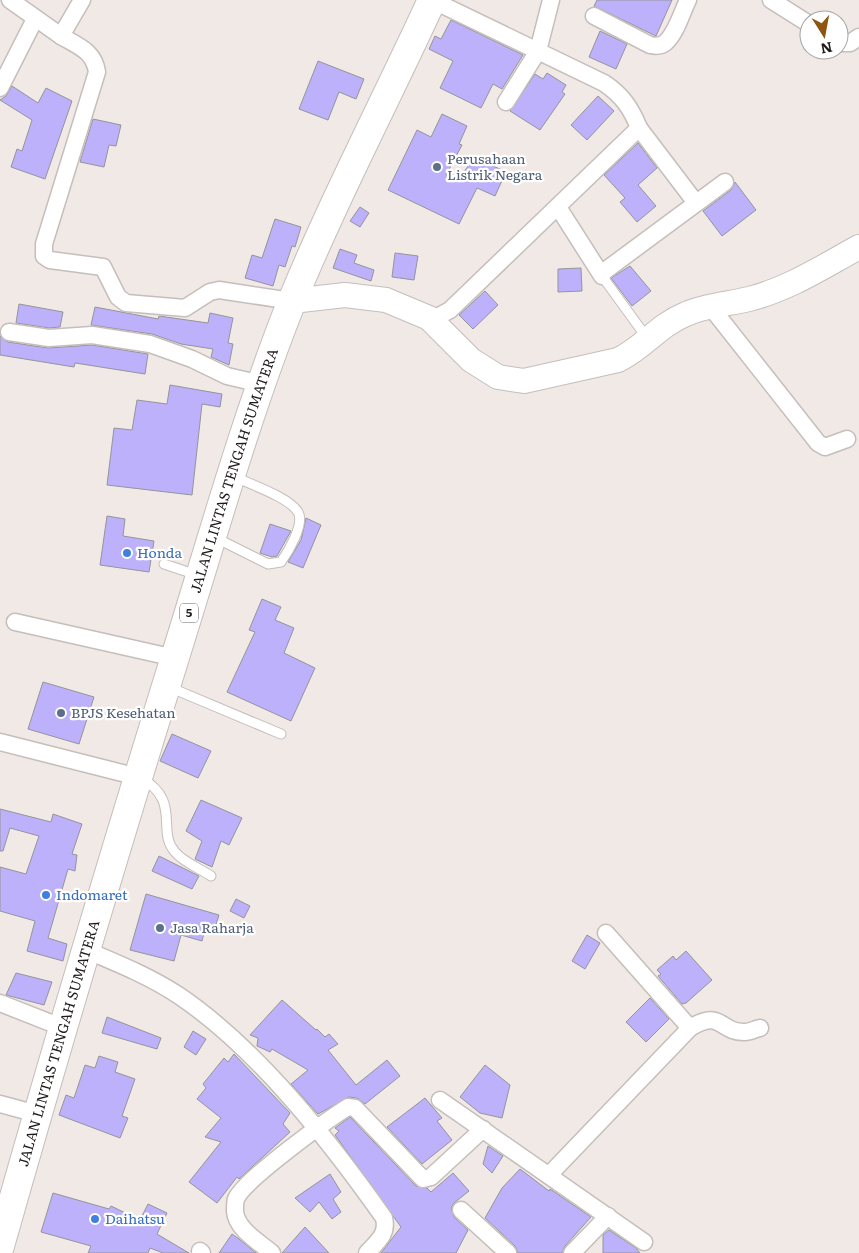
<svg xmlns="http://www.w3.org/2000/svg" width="859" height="1253" font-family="Literata,serif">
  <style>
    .building { fill: #bcb1fa; stroke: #95949a }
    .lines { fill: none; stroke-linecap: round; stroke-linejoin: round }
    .lane-casing { stroke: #c5bebb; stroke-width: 11 }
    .street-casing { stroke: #c5bebb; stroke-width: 19 }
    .secondary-casing { stroke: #c5bebb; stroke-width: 26 }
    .highway-casing { stroke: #c5bebb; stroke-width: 30 }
    .lane { stroke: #fff; stroke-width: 9 }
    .street { stroke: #fff; stroke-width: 16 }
    .secondary { stroke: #fff; stroke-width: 24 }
    .highway { stroke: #fff; stroke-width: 28 }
    .service-dot { fill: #5c6f8a; stroke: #fff; stroke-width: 2 }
    .shop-dot { fill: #3f7fe0; stroke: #fff; stroke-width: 2 }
    .labels { text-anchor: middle; stroke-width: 4.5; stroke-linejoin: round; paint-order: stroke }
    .shield { fill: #fff; stroke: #625f5f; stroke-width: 1 }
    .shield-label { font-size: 12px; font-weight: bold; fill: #1e1b1a }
    .service-label { font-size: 14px; fill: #4e5e75; stroke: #fff; text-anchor: start }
    .street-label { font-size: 14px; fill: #1e1b1a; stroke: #fff }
    .shop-label { font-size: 14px; fill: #366cbe; stroke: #fff; text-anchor: start }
  </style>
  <rect width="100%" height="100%" fill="#f0e9e6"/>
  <g class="building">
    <path d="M597,0H672L656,36L594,6Z"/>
    <path d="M451,20L523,55L502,89L493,84L481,108L440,88L453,61L429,49L435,36L441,39Z"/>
    <path d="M600,31L627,44L616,69L589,57Z"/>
    <path d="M318,61L364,79L356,99L339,92L328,120L299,109Z"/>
    <path d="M547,73L566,85L562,92L565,94L540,130L510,111L535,74L543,79Z"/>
    <path d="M12,86L38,103L46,88L72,101L45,179L11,167L17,149L22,151L32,120L0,100L6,96Z"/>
    <path d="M598,96L614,111L587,140L571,125Z"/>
    <path d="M442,114L467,126L459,144L462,145L446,175L458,181L474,157L506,172L495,196L477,188L459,224L388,190L417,130L431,137Z"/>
    <path d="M93,119L121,125L116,146L109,145L104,167L80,162Z"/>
    <path d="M638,143L657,168L638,185L656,206L637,222L620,202L625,198L604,175Z"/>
    <path d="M735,182L756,210L722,236L703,211L731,190Z"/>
    <path d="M360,207L369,213L360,227L350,221Z"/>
    <path d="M275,219L301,227L295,247L292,246L285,267L279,265L273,286L245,278L252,255L262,258Z"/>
    <path d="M340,249L357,255L354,263L374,270L371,281L333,268Z"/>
    <path d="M395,253L418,256L414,280L392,277Z"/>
    <path d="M630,266L651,291L632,306L611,278Z"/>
    <path d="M581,268L582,291L558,292V269Z"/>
    <path d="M485,291L498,305L473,329L459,315Z"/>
    <path d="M19,304L63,312L60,327L49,328L16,323Z"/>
    <path d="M95,307L158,319L159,316L208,323L210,313L233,318L228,343L233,344L229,365L211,357L213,349L181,344L152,334L91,325Z"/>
    <path d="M0,336L8,342L48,348L92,345L148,354L145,374L75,363L74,367L0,355Z"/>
    <path d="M170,385L222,394L220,407L202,404L192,495L107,485L114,428L132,430L137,400L167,404Z"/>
    <path d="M107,516L125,519L123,536L154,541L149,572L100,565Z"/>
    <path d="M306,518L321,525L303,568L288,562L301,540Z"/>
    <path d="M270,524L291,531L277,556L272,557L260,553Z"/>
    <path d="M262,599L281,607L275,620L294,628L284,653L315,668L291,721L227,692L255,632L249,630Z"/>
    <path d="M43,682L94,697L79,744L28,729Z"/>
    <path d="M172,734L211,751L198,778L160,761Z"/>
    <path d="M201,800L242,818L229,845L221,841L212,867L195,859L202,841L186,831Z"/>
    <path d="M0,809L51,822L53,814L82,824L72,854L77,855L75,871L68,869L48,938L67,944L63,961L27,951L35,921L0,911V867L26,874L39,836L10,828L3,851H0Z"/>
    <path d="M159,856L199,876L192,889L152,871Z"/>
    <path d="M146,894L219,915L214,931L205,929L202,941L181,935L174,961L130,950Z"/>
    <path d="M236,899L250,906L244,918L230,911Z"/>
    <path d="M587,935L600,943L585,969L572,961Z"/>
    <path d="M686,951L712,980L686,1003L682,1004L658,976L661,974L657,970L673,956L676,960Z"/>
    <path d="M16,973L52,982L44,1005L6,995Z"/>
    <path d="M650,998L669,1019L646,1042L626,1022Z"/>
    <path d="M282,1000L316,1030L317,1029L325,1037L329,1034L338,1044L328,1050L356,1085L387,1060L400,1076L365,1104L357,1098L349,1097L318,1114L291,1084L308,1070L272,1049L270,1052L257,1046L258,1038L250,1035Z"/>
    <path d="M107,1017L161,1038L157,1049L102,1033Z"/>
    <path d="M193,1031L206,1039L196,1055L184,1047Z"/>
    <path d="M234,1054L290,1113L283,1124L290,1132L239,1179L237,1177L217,1203L189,1182L221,1142L205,1137L221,1118L197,1099L206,1088L203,1084L224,1058L228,1062Z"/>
    <path d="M99,1056L118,1062L115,1072L135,1079L122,1116L128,1118L120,1138L59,1115L66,1095L74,1098L85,1065L95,1068Z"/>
    <path d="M485,1065L510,1085L502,1118L480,1113L460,1097Z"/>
    <path d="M425,1098L442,1118L437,1121L452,1140L422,1164L387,1127Z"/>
    <path d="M350,1117L416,1186L427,1188L431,1192L453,1173L469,1191L454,1203L451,1208L454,1217L468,1230L456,1253H381L401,1227L335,1135L339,1131L335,1128Z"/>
    <path d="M488,1146L503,1156L492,1173L483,1164Z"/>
    <path d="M520,1169L549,1191L550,1189L591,1217L565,1246L562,1253H518L515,1246L485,1218L502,1188Z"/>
    <path d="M330,1174L341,1192L333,1199L341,1212L332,1219L319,1202L310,1212L295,1198Z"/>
    <path d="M53,1193L109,1209L111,1206L140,1220L148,1204L167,1213L157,1234L189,1253H163L150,1248L148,1253H88L91,1246L41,1232Z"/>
    <path d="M305,1227L329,1253H282Z"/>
    <path d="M609,1230L636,1248L640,1253H603V1235Z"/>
    <path d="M232,1234L239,1239L256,1253H219Z"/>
  </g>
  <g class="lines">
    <g class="lane-casing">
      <g id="lane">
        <path d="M602,276L647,338"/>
        <path d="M214,537L268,564L281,562C288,552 305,524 298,512C289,497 249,484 233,476"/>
        <path d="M164,564L197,575"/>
        <path d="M169,687L281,734"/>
        <path d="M141,778C182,801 156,831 175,852C183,862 201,869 211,876"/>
      </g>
    </g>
    <g class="street-casing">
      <g id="street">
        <path d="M10,0L61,36"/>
        <path d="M82,0L61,36C78,46 94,51 97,72L44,244V256L50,260L103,267L118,297L126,303L185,308L210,292L219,290L292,301"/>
        <path d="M771,0L809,24"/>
        <path d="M594,16L650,45C655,46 661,46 665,43C676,34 682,12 688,0"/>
        <path d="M839,43H850L859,37"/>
        <path d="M0,88L35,19"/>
        <path d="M506,102L538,51L551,0"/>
        <path d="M639,128L696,203"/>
        <path d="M558,207L602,276"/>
        <path d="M602,273L725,182"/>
        <path d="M710,306L818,443L825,447L847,439"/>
        <path d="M429,318L437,317L450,310L639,128C631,108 622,95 604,83L432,0"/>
        <path d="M9,332L49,338L92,335L150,344L192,359L227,376L261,384"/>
        <path d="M15,622L175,658"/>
        <path d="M0,742L138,777"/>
        <path d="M606,933L690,1028"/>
        <path d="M86,950C117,963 151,977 178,995C257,1048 329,1140 384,1218C388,1234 378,1241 367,1253"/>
        <path d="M0,1003L61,1027"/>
        <path d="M440,1100L644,1242"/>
        <path d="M0,1104L37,1114"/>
        <path d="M549,1175L690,1028C722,1008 719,1033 745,1032C750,1032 755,1029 760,1028"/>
        <path d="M461,1210L508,1253"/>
        <path d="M200,1251L202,1253"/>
        <path d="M272,1253C259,1242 236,1229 235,1211C235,1208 235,1202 236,1199C244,1180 327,1120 348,1107L355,1108L423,1179L431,1177L483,1129"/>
        <path d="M572,1253L608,1216"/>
      </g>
    </g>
    <g class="secondary-casing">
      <path id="secondary" d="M292,301L345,295L386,300L429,318L471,360L498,377L524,381L618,360C645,347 657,326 686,314C706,305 729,304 749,299C789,289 824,266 859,247"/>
    </g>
    <g class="highway-casing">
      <g id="highway">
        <path id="s1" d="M0,1246C56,1048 115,851 176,654C213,536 246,416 292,301C334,199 386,100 432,0"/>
      </g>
    </g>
    <use href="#lane" class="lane"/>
    <use href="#street" class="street"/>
    <use href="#secondary" class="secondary"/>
    <use href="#highway" class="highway"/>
  </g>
  <g class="service-dot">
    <circle cx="437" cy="167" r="5"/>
    <circle cx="61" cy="713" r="5"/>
    <circle cx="160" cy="928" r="5"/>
  </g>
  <g class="shop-dot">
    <circle cx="127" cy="553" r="5"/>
    <circle cx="46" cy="895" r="5"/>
    <circle cx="95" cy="1219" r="5"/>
  </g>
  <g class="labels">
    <rect class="shield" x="180" y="603.5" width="18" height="19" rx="4"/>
    <g class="shield-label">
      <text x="189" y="617">5</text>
    </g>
    <g class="service-label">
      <text x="447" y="164">Perusahaan<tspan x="447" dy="16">Listrik Negara</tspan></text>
      <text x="71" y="718">BPJS Kesehatan</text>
      <text x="170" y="933">Jasa Raharja</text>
    </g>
    <g class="street-label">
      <text dy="5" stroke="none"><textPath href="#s1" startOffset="810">JALAN LINTAS TENGAH SUMATERA</textPath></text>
      <text dy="5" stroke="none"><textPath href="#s1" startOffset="211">JALAN LINTAS TENGAH SUMATERA</textPath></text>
    </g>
    <g class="shop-label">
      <text x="137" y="558">Honda</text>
      <text x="56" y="900">Indomaret</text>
      <text x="105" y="1224">Daihatsu</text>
    </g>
  </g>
  <g transform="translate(824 35) rotate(169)"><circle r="24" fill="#ffffff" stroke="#a5a4a3"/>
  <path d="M0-4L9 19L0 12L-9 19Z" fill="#8e5411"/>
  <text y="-8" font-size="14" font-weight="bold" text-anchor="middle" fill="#1e1b1a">N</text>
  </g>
</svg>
